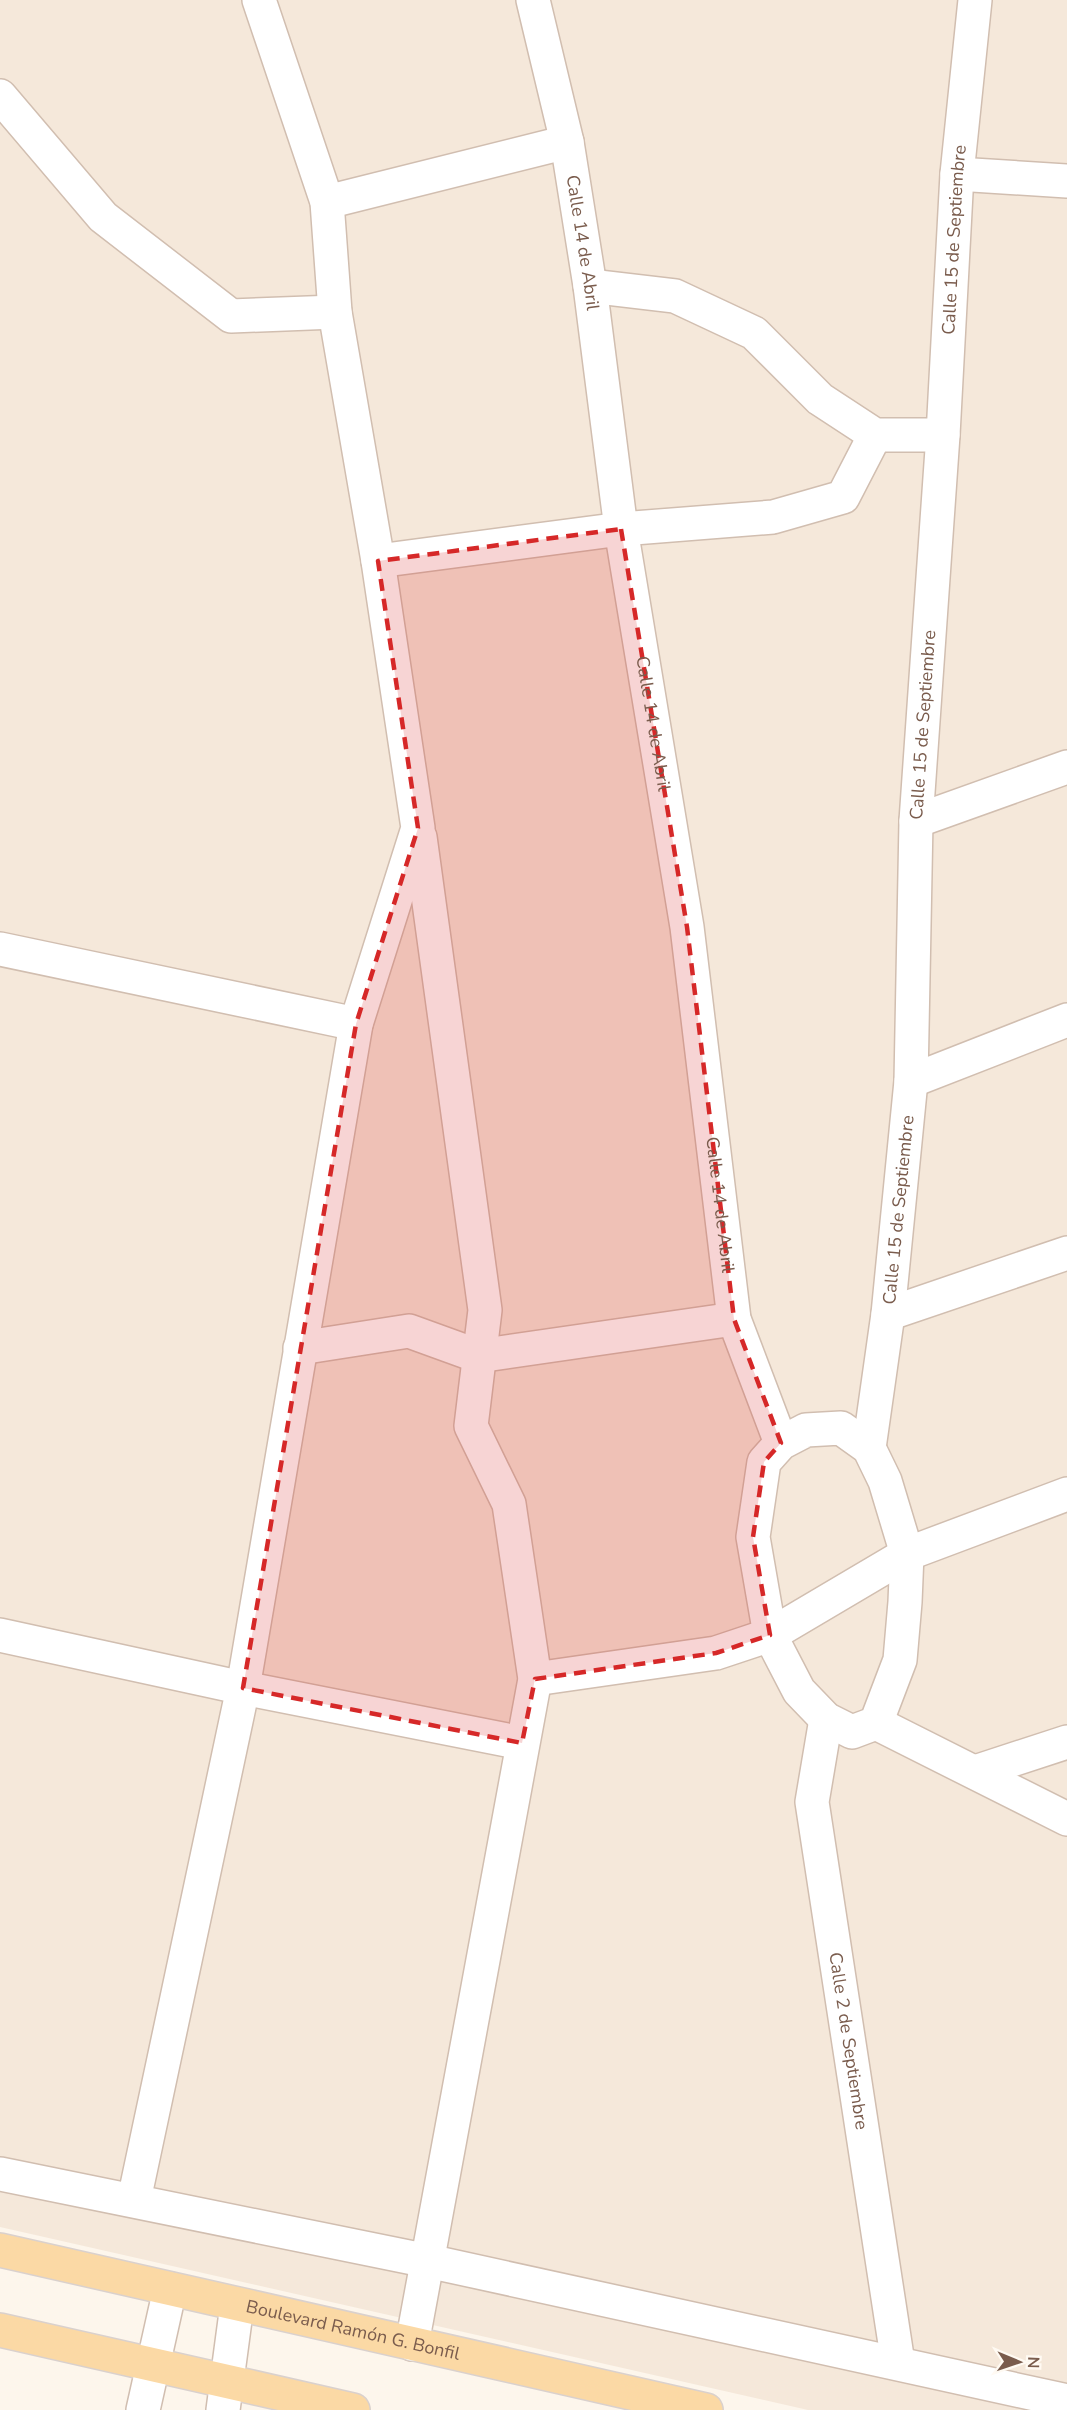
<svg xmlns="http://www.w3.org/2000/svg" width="1067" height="2410" font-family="'Nunito Sans',sans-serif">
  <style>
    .residential { fill: #f5e8da }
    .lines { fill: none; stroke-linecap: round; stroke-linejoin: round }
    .street-casing { stroke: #d1beb0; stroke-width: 36 }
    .primary-casing { stroke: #dad1cd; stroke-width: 36 }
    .street { stroke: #fff; stroke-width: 33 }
    .primary { stroke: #fbd9a5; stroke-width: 33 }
    .marked { fill: #d62828; fill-opacity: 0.2; stroke: #d62828; stroke-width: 4.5; stroke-dasharray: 12 8; stroke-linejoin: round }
    .labels { text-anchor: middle; stroke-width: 4.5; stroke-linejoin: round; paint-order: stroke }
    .street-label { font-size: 18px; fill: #7a5c4d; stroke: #fffaf3 }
  </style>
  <rect width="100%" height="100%" fill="#fdf6ec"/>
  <path class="residential" d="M0,0H1067V2410H808L0,2227Z"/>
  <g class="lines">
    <g class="street-casing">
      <g id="street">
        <path id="s1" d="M533,0L567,142L590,286L621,529L687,927L734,1319L781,1443"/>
        <path d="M0,96L103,217L231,316L335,312"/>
        <path d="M957,174L1067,181"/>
        <path d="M327,202L567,142"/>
        <path d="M590,286L675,296L754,333L820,399L875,435H943"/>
        <path d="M378,561L621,529L773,517L843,497L875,435"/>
        <path d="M916,821L1067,767"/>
        <path d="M0,949L356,1024"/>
        <path d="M911,1081L1067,1020"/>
        <path d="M888,1314L1067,1253"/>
        <path d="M300,1348L409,1331L478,1356L734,1319"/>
        <path d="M841,1428L869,1448L885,1481L907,1554L905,1602L900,1660L876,1723L852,1732L826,1719L799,1691L770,1635L753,1537L764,1462L781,1443L806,1430Z"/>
        <path id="s2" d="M869,1448L888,1314L911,1081L916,821L943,435L957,174L975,0"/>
        <path d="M0,1635L243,1688L522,1743"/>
        <path d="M535,1679L716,1653L770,1635L907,1554L1067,1494"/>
        <path id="s3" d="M826,1719L812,1802L898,2363"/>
        <path d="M876,1723L1067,1819"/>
        <path d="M975,1772L1067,1742"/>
        <path d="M0,2174L428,2261L1067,2401"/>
        <path d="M134,2200L243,1688L356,1024L418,828L378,561L335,312L327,202L259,0"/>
        <path d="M412,2344L535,1679L509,1504L471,1426L485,1310L420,837"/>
        <path d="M143,2410L170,2289"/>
        <path d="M223,2410L237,2305"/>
      </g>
    </g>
    <g class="primary-casing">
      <g id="primary">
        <path id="s4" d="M0,2250L706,2410"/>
        <path d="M0,2330L353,2410"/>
      </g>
    </g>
    <use href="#street" class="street"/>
    <use href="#primary" class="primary"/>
  </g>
  <path class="marked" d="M621,529L687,927L734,1319L781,1443L764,1462L753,1537L770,1635L716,1653L535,1679L522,1743L243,1688L356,1024L418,828L378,561Z"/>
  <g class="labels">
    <g class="street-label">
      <text dy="6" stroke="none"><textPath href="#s2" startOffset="1212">Calle 15 de Septiembre</textPath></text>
      <text dy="6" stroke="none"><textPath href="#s1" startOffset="248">Calle 14 de Abril</textPath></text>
      <text dy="6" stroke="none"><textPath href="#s1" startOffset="734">Calle 14 de Abril</textPath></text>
      <text dy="6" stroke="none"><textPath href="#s2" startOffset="726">Calle 15 de Septiembre</textPath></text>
      <text dy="6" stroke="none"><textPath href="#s1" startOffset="1220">Calle 14 de Abril</textPath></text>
      <text dy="6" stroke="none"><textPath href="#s2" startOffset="240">Calle 15 de Septiembre</textPath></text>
      <text dy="6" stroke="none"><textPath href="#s3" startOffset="326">Calle 2 de Septiembre</textPath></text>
      <text dy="6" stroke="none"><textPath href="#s4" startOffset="362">Boulevard Ramón G. Bonfil</textPath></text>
    </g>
  </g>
  <g transform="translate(1019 2362) rotate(92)" stroke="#fffaf3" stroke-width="4.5" paint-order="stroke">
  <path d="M0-4.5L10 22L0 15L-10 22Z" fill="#7a5c4d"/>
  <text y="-9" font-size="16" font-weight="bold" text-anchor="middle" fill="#7a5c4d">N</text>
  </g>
</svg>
